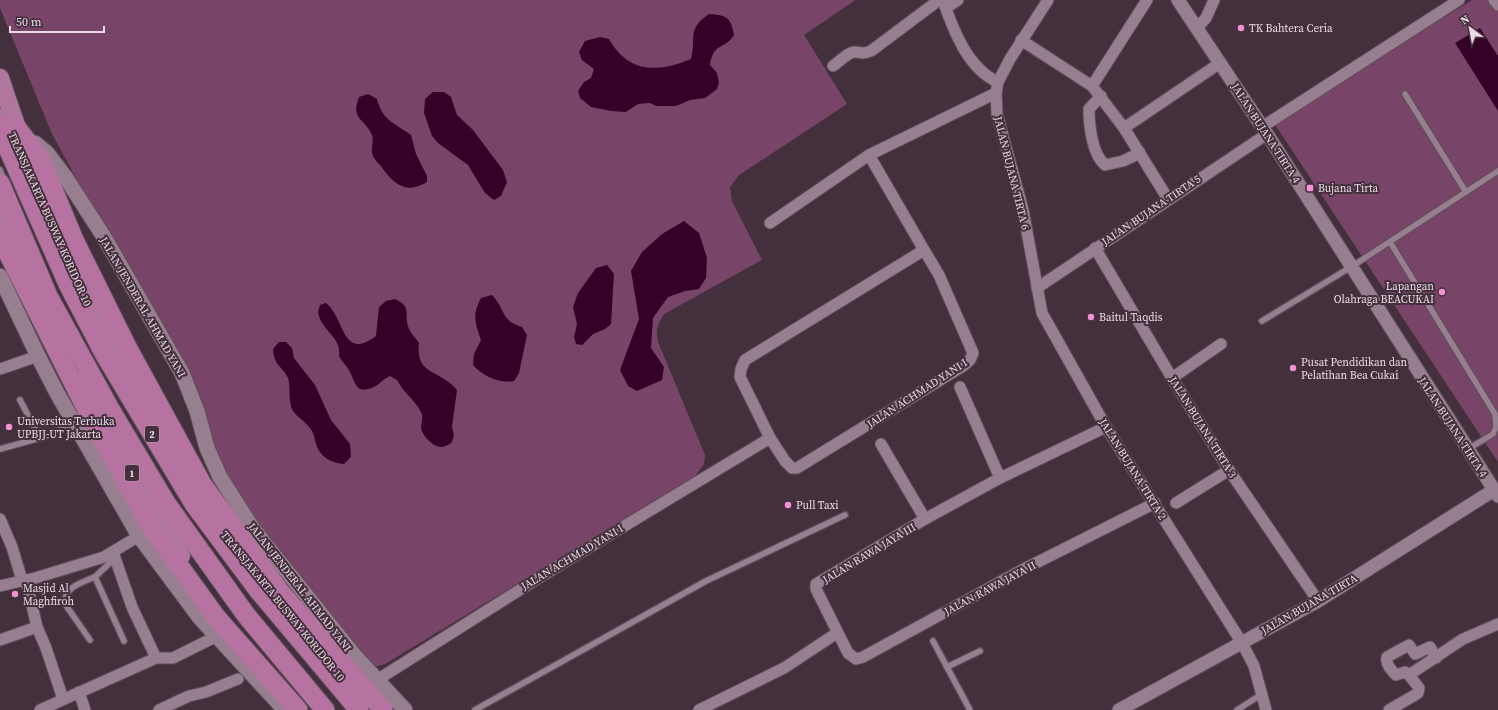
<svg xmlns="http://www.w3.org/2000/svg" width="1498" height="710" font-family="'Source Serif 4',serif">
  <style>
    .green { fill: #784568 }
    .water { fill: #340229 }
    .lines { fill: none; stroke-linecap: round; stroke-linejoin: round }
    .service-casing { stroke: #5f4e5a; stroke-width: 8 }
    .minor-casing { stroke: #5f4e5a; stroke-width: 13 }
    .tertiary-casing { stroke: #5f4e5a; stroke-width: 15 }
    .secondary-casing { stroke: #5f4e5a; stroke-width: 17 }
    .trunk-casing { stroke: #5f4e5a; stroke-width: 20 }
    .motorway-casing { stroke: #5f4e5a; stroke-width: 21 }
    .service { stroke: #987f8f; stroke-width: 5.5 }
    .minor { stroke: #987f8f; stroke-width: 11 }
    .tertiary { stroke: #987f8f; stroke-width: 13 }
    .secondary { stroke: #987f8f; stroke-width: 15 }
    .trunk { stroke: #b0769e; stroke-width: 18 }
    .motorway { stroke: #b673a1; stroke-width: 19 }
    .poi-dot { fill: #f391d5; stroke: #442f3d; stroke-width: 1.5 }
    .labels { text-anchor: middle; stroke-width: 4; stroke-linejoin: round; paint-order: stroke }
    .shield { fill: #442f3d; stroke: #b8a7b2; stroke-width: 1 }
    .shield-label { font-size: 10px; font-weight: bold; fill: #e9dbe4 }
    .poi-label { font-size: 11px; fill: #e9dbe4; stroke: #442f3d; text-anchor: start }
    .street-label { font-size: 11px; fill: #e9dbe4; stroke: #442f3d }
  </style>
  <rect width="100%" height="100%" fill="#442f3d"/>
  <g class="green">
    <path d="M0,0H854V1L804,35L847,104L739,175L730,187L732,201L762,260L664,314C658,324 655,330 658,342L705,455L704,464L695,476L385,664L375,667L367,665L257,524L226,477L108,236L52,134L0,8Z"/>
    <path d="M1472,0H1498V462L1274,123Z"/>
  </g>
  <g class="water">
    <path d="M709,14C726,15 731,17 734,35C725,50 713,42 710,65L717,73L719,82L717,89L705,98L690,100L676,106H656L650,103L638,104L626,112L611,111L591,107L580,98L578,91L584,82L591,78L594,69L582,60L579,52L585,41L600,37L609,39C628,73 657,73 691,59C697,36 686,30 709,14Z"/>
    <path d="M1480,28L1498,56V111L1455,43Z"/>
    <path d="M433,92H444L451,97L457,115L473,130L503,170L507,182L501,196L494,200L485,193L468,165L438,143L432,136L424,113L425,99Z"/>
    <path d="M368,94L377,99C382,120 394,123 411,135L416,154L427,176V182C406,195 393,184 381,166C378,163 373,158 372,153C371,148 374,141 372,135C365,118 350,120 359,97Z"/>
    <path d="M684,221L699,233L707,258L706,278L699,289L685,291L668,297L653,318L651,348L664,367L662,380L637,391L628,386L620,370L639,319L631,271L642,252L662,234Z"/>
    <path d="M607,265L614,274L611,324L605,329L593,334L582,345L576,344L574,337L577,324L573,307L578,293L596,268Z"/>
    <path d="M492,295C506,309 500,321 522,327L527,335L519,373L514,381C499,384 483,376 473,365L474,354L481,340C475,323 472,315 481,298Z"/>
    <path d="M395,299C412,307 404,312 408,326C409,332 416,338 419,343C415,376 440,369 457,390L452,427L454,435L452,442C450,444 446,446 443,447C434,448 423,437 421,428C421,423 424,417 421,412C415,400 403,392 397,380L390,376C383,379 380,384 374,387C356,395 356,384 350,372C347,366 342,362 339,356C341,341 330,335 323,324C320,321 319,316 318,312L320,305L326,303C345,318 342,362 376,336L379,307L386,301Z"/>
    <path d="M279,342H286L292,348L294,358L315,385L331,420L350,444L351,457L344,464C331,463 320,457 316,444C314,437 314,432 309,427C304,420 295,416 292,409C288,399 291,388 288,378C282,365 274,367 273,349Z"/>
  </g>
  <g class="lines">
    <g class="service-casing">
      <g id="service">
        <path d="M1405,94L1466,192"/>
        <path d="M0,112L8,121"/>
        <path d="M0,170L4,180"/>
        <path d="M1390,242L1495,414L1496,427L1493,434L1468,449"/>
        <path d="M1262,321L1351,267L1498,171"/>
        <path d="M20,400L40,438L74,424"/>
        <path d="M0,449L40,438"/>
        <path d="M115,558L95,577L124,641"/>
        <path d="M90,640L65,604C63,587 83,582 95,577"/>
        <path d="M933,641L970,710"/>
        <path d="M947,667L980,651"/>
        <path d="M475,710L706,581L845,515"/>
        <path d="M1237,710L1262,694"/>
      </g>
    </g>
    <g class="minor-casing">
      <g id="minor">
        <path d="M943,0C953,30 968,69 998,82"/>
        <path d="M1048,0L1010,59L998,82L996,93L997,114L1023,210L1042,313L1106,427L1242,643L1254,666L1266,710"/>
        <path d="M1494,0L1498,5"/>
        <path d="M946,8L958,0"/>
        <path d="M1197,28L1206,18L1214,0"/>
        <path d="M1021,40L1092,86L1124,128L1168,199"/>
        <path d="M833,66C839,62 848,52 855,52C863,52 861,55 871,51L939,0"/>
        <path d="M1092,86L1147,0"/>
        <path d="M1101,96L1089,109C1089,125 1092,154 1105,165L1123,161L1140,153"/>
        <path d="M1262,127L1459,0"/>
        <path d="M1124,128L1220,63"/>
        <path d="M770,223L869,155L996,93"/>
        <path d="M1095,248L1172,378L1229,470L1318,601"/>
        <path d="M1037,288L1267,134"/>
        <path d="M0,369L38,356"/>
        <path d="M1172,378L1221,344"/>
        <path d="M960,387L1000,478"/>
        <path d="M1106,427L1000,478L925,519L816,584V589L848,653L856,659L863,657L1024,569L1155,503"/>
        <path d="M770,438L785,461L792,468H797L963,366L970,360L973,353L939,275L924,250"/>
        <path d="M881,444L925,519"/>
        <path d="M1176,503L1229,470"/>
        <path d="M0,519L12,547L22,580"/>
        <path d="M113,552L132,607L156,658"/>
        <path d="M26,580L37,627L46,648L63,699"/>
        <path d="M0,586L35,578L104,557L139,536"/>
        <path d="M0,640L37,627"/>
        <path d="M1409,675L1463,639L1498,624"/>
        <path d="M377,680L540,577L770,438L740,377L741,369L745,360L924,250L869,155"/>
        <path d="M79,692L85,710"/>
        <path d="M40,710L156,658H173L217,636"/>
        <path d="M159,710L189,696L206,692L238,679"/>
        <path d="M699,710L784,668L837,633"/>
        <path d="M1389,710L1415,695L1418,693L1419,688L1409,675L1405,672L1396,675C1392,671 1385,664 1387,657L1409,645L1415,654L1430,647L1436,658"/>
      </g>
    </g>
    <g class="tertiary-casing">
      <g id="tertiary">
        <path d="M1178,0L1267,134L1498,496"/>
        <path d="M1119,710L1318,601L1494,490"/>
      </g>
    </g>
    <g class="secondary-casing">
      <g id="secondary">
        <path d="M35,143L47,153L66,178L104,237L182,373L197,411L207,448L220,477L253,529L354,655L405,710"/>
        <path d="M0,276L38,356L57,393L139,536L200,618L285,710"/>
      </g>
    </g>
    <g class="trunk-casing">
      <g id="trunk">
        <path d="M0,78C22,145 47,212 77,276C106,339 143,397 177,457"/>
        <path d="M0,210L29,275"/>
        <path d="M82,380L143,495L181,556"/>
      </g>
    </g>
    <g class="motorway-casing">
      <g id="motorway">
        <path d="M0,125L7,146L68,284L105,355L194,504L259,591L359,710"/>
        <path d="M16,127L40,158L74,240L127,347L202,484L281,593L383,710"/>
        <path d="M0,183L48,296L110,409L166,503L246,615L325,710"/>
        <path d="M0,237L93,422L151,527L216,617L298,710"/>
      </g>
    </g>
    <use href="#service" class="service"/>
    <use href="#minor" class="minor"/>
    <use href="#tertiary" class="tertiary"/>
    <use href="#secondary" class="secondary"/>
    <use href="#trunk" class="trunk"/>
    <use href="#motorway" class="motorway"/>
  </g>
  <g class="poi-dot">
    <circle cx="1241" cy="28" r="4"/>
    <rect x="1306" y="184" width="8" height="8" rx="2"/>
    <circle cx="1442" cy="292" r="4"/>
    <circle cx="1091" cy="317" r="4"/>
    <circle cx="1293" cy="368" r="4"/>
    <circle cx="9" cy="427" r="4"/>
    <circle cx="788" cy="505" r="4"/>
    <circle cx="15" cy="594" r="4"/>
  </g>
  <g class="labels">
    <g class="shield">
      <rect x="145" y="426" width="14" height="16" rx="3"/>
      <rect x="125" y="465" width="14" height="16" rx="3"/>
    </g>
    <g class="shield-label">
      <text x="152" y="438">2</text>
      <text x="132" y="477">1</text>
    </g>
    <g class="poi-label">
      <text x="1249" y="32">TK Bahtera Ceria</text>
      <text x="1318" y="192">Bujana Tirta</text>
      <text x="1434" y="290" text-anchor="end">Lapangan<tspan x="1434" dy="13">Olahraga BEACUKAI</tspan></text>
      <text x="1099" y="321">Baitul Taqdis</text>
      <text x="1301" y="366">Pusat Pendidikan dan<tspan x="1301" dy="13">Pelatihan Bea Cukai</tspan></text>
      <text x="17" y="425">Universitas Terbuka<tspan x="17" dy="13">UPBJJ-UT Jakarta</tspan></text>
      <text x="796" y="509">Pull Taxi</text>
      <text x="23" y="592">Masjid Al<tspan x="23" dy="13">Maghfiroh</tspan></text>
    </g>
    <g class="street-label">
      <text transform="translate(1266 133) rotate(57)" y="4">JALAN BUJANA TIRTA 4</text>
      <text transform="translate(1012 173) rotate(76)" y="4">JALAN BUJANA TIRTA 6</text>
      <text transform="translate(1151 210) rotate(-34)" y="4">JALAN BUJANA TIRTA 5</text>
      <text transform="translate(50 219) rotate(66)" y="4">TRANSJAKARTA BUSWAY KORIDOR 10</text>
      <text transform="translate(143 307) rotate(60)" y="4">JALAN JENDERAL AHMAD YANI</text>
      <text transform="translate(917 393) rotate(-33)" y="4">JALAN ACHMAD YANI I</text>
      <text transform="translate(1203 427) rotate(58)" y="4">JALAN BUJANA TIRTA 3</text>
      <text transform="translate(1453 427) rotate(57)" y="4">JALAN BUJANA TIRTA 4</text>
      <text transform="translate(1133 469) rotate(58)" y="4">JALAN BUJANA TIRTA 2</text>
      <text transform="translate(869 553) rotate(-31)" y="4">JALAN RAWA JAYA III</text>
      <text transform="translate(572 557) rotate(-31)" y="4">JALAN ACHMAD YANI I</text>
      <text transform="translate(300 587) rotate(52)" y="4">JALAN JENDERAL AHMAD YANI</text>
      <text transform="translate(990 588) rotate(-28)" y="4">JALAN RAWA JAYA II</text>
      <text transform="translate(1309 604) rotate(-30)" y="4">JALAN BUJANA TIRTA</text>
      <text transform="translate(283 606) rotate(51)" y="4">TRANSJAKARTA BUSWAY KORIDOR 10</text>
    </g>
  </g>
  <g transform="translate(1470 28) rotate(328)" stroke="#442f3d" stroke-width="3" paint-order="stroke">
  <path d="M0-3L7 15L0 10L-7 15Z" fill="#e9dbe4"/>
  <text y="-6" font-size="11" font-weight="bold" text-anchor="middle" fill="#e9dbe4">N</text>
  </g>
  <path d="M10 26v6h94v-6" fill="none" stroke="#e9dbe4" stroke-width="2"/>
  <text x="16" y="26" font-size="12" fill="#e9dbe4" stroke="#442f3d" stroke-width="3" paint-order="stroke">50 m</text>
</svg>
